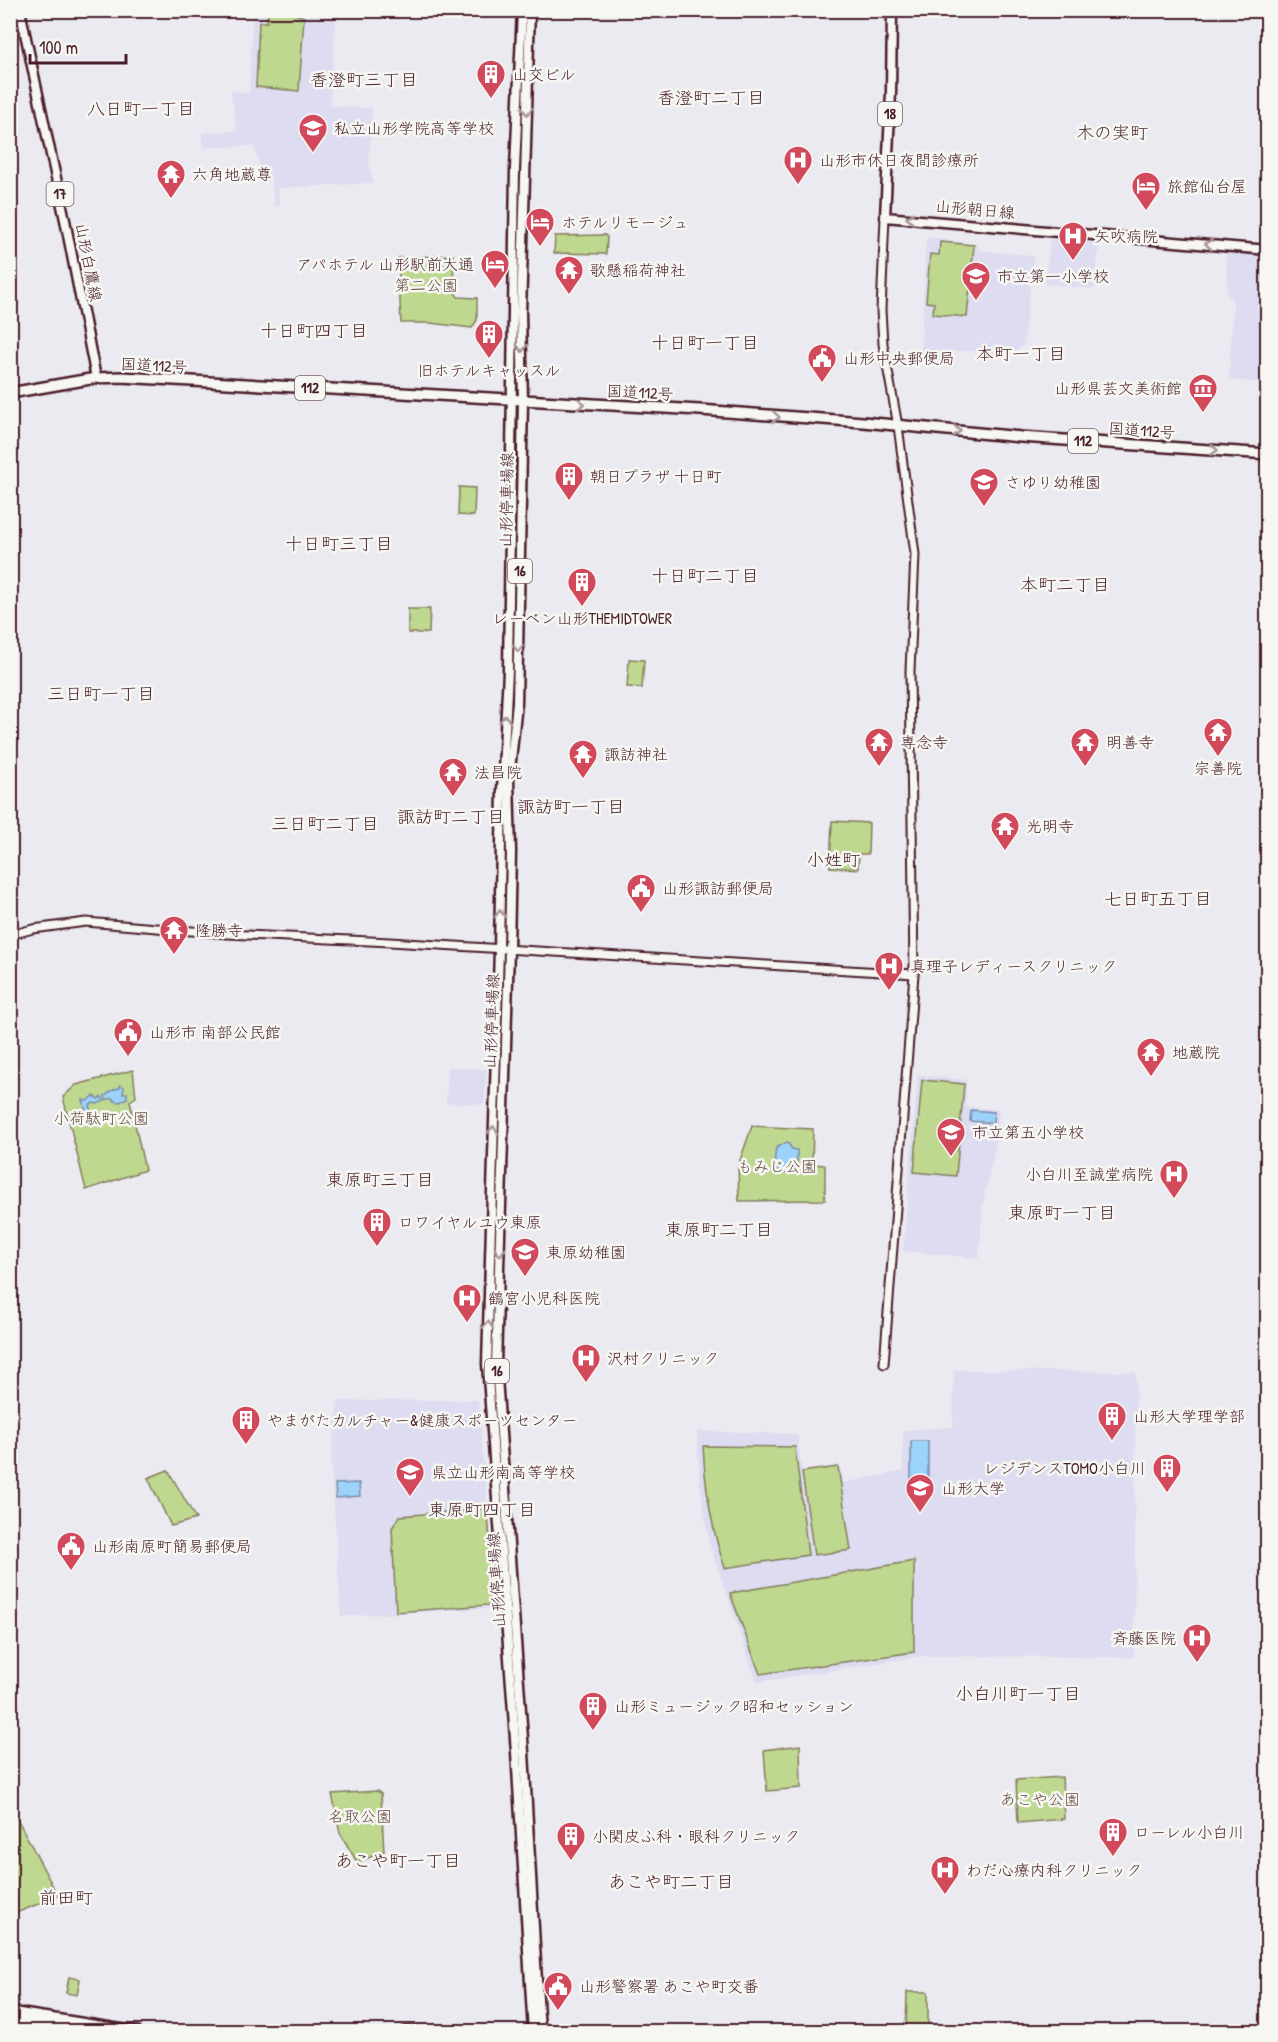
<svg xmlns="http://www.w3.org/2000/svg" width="1278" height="2042" font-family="'Patrick Hand','Klee One',sans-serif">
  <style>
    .built { fill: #dddcf0 }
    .green { fill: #bed88f; stroke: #847c5d; stroke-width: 1.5 }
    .water { fill: #9cd3fb; stroke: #7b8ba8; stroke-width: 1.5 }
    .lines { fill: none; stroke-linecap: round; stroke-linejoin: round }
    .minor-tunnel { stroke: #cbc1c9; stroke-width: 7; stroke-dasharray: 7 3.5; stroke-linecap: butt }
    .minor-casing { stroke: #4a1f2b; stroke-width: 11 }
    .major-casing { stroke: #4a1f2b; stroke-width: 13 }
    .highway-casing { stroke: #4a1f2b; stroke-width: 14 }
    .minor { stroke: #f6f6f2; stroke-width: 7 }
    .major { stroke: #f6f6f2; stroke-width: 8 }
    .highway { stroke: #f6f6f2; stroke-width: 9 }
    .oneway { stroke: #a99598 }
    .labels { text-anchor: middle; stroke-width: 5; stroke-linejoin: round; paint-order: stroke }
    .shield { fill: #f6f6f2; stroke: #7e6067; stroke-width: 1.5 }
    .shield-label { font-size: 15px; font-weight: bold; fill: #4a1f2b }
    .poi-label { font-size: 16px; fill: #4a1f2b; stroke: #f6f6f2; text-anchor: start }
    .street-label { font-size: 16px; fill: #4a1f2b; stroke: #f6f6f2 }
    .park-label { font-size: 16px; fill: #674d44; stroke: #f6f6f2 }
    .neighbourhood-label { font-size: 18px; fill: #4a1f2b; stroke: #f6f6f2 }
  </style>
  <rect width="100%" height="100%" fill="#ebeaf1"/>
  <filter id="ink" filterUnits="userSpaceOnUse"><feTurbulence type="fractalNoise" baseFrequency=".0167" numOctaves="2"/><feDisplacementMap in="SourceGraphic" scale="12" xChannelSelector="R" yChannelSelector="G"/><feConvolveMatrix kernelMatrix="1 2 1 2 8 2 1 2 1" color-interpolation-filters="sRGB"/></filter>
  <g filter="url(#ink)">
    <g class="built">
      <path d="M253,11H336L330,106L372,108L369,160L373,183L278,188L280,206H275L270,175H262L254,146L204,147L202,133L237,131L231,91L249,93Z"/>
      <path d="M1051,233L1100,238L1095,289L1045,284Z"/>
      <path d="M930,237L977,245V250L1034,256L1023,346L1011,355L973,351L926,352L921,349L926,240Z"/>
      <path d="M1226,251L1267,256V383L1229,380L1233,301L1227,294Z"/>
      <path d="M448,1067L486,1069L484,1104L446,1103Z"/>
      <path d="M918,1075L967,1080L965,1107L999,1109L995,1148L983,1202L979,1258L903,1251Z"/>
      <path d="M954,1370L1136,1372L1134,1657L924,1656L757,1682L709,1542L700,1485L697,1431L797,1434L802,1471L840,1465L843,1483L903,1471V1430L953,1427Z"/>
      <path d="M478,1400L497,1604L495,1608L341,1616L331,1460L338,1401Z"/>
    </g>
    <g class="green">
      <path d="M268,11H287L304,17L299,91L256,87L259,22H267Z"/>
      <path d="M605,235L607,237L606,254L554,253L555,236Z"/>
      <path d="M940,242L974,245L967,317L933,314L934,303L926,302L930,254L939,255Z"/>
      <path d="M453,255L454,291L458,297L477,298V320L472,328L430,323H401L398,258Z"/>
      <path d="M459,487L475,488L474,516L458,515Z"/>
      <path d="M408,609H430L429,633H408Z"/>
      <path d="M629,659L644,660L642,688L627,687Z"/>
      <path d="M832,821L869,823L868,854H859L858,869L830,867Z"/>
      <path d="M133,1070L136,1097L130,1101L145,1170L86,1190L63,1097L76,1085Z"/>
      <path d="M922,1080L964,1084L956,1176L914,1172Z"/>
      <path d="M752,1126L813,1129L812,1164L825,1165V1200L739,1201L738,1166Z"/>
      <path d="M703,1446L795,1447L808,1555L725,1568C711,1528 705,1488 703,1446Z"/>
      <path d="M838,1467L851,1550L814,1555L802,1472Z"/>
      <path d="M168,1470L196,1519L171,1526L148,1478Z"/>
      <path d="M484,1509L488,1514L494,1598L488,1605L396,1612L392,1528L400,1516Z"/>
      <path d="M914,1561V1652L760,1674L730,1593Z"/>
      <path d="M800,1745L801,1788L767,1791L764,1750Z"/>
      <path d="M1062,1777L1064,1819L1018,1823L1016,1780Z"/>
      <path d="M377,1791L381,1794L384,1852L357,1862L340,1833L332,1794Z"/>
      <path d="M10,1805L58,1896L11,1915H10Z"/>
      <path d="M69,1977L80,1979L77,1995L66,1993Z"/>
      <path d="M907,1992H928V2031H906Z"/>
    </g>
    <g class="water">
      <path d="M121,1085L124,1087L123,1093H127V1098L120,1102L115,1101L112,1098L106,1100L105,1096L113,1090L119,1088Z"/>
      <path d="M94,1096L98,1099L102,1097L104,1101L97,1104L93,1103L90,1105L91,1113L87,1115L83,1100L87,1101Z"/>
      <path d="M971,1110L994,1112L993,1123L970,1121Z"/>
      <path d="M787,1142L792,1149L797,1150V1162L791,1167V1171L789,1174L778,1172L774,1164L776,1148Z"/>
      <rect x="911" y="1441" width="17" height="48"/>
      <path d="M359,1483L360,1496L336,1498L335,1484Z"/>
    </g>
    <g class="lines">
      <path class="minor-tunnel" d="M1224,2032V2031"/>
      <g class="minor-casing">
        <g id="minor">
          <path d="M10,935L33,929L86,922L227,934L390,942L914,974"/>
          <path d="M884,1364L914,974L910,671L915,554L898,426L883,344L881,310L885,217"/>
        </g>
      </g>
      <g class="major-casing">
        <g id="major">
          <path d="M20,10L65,220L96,378"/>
          <path d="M522,10L515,168L508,671L502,790L499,949L487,1364L516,1752L533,2032"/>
          <path d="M530,10L521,313L523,401L517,703L509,780L511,852L509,949L496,1364L524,1752L539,2016L541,2032"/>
          <path d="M892,10L891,92L885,217L1268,250"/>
        </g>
      </g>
      <g class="highway-casing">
        <g id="highway">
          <path d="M10,393L96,378L121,377L700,410L863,422L1021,437L1268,454"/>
          <path d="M10,2012L137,2032"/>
          <path d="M10,2020L94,2030"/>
          <path d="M10,2028L30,2032"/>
          <path d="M405,2032H461"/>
          <path d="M1262,2032L1268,2029"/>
        </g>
      </g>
      <use href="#minor" class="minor"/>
      <use href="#major" class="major"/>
      <use href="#highway" class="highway"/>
    </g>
    <defs><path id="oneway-chevron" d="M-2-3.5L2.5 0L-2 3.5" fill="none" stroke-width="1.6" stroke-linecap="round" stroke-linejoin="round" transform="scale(1.5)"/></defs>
    <g class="oneway">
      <use href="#oneway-chevron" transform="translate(527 111) rotate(91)"/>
      <use href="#oneway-chevron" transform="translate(910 218) rotate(-177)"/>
      <use href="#oneway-chevron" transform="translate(1209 244) rotate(-174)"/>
      <use href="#oneway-chevron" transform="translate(522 348) rotate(89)"/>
      <use href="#oneway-chevron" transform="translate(581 404) rotate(3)"/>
      <use href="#oneway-chevron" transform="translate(776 417) rotate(5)"/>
      <use href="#oneway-chevron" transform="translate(957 431) rotate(5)"/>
      <use href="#oneway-chevron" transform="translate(1214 450) rotate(4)"/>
      <use href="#oneway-chevron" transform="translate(518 648) rotate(91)"/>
      <use href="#oneway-chevron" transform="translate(505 719) rotate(-87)"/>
      <use href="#oneway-chevron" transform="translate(500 914) rotate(-90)"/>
      <use href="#oneway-chevron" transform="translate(493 1130) rotate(-88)"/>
      <use href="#oneway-chevron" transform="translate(500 1252) rotate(91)"/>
      <use href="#oneway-chevron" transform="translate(488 1325) rotate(-88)"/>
    </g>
  </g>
  <defs>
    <g id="building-pin" transform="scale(1.5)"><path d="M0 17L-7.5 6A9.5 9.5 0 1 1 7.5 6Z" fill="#d1495b" stroke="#f6f6f2"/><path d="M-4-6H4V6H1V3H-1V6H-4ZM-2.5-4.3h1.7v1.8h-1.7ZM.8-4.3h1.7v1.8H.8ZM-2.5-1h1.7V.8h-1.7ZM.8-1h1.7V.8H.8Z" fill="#fff"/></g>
    <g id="school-pin" transform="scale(1.5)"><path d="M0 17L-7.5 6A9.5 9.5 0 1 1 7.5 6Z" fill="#d1495b" stroke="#f6f6f2"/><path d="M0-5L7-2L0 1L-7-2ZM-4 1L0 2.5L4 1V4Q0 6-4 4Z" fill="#fff"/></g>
    <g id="hospital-pin" transform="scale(1.5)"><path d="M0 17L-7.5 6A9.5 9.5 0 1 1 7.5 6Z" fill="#d1495b" stroke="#f6f6f2"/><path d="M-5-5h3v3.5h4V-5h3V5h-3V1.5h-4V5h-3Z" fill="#fff"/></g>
    <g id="temple-pin" transform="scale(1.5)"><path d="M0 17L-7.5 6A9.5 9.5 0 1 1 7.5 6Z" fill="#d1495b" stroke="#f6f6f2"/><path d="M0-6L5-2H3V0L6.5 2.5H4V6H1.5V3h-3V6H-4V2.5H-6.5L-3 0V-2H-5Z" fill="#fff"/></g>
    <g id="hotel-pin" transform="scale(1.5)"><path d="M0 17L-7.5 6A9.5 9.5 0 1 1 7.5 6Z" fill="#d1495b" stroke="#f6f6f2"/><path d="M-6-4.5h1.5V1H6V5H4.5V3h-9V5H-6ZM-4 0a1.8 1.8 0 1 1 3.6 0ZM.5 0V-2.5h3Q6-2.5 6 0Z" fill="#fff"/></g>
    <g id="civic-pin" transform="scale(1.5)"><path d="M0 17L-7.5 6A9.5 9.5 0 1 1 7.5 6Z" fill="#d1495b" stroke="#f6f6f2"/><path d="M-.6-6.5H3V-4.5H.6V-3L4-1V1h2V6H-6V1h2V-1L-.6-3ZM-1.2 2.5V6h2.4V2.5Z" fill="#fff"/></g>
    <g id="museum-pin" transform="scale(1.5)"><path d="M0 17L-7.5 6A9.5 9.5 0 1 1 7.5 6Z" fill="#d1495b" stroke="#f6f6f2"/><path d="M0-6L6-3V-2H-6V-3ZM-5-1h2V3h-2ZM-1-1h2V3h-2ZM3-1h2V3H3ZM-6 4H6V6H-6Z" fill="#fff"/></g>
    <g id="university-pin" transform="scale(1.5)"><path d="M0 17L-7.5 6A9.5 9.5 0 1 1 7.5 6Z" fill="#d1495b" stroke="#f6f6f2"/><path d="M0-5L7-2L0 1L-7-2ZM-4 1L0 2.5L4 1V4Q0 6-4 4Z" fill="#fff"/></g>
  </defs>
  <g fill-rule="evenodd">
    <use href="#building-pin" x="491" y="74"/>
    <use href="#school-pin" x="313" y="128"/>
    <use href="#hospital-pin" x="798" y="160"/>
    <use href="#temple-pin" x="171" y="174"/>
    <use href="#hotel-pin" x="1146" y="186"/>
    <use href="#hotel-pin" x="540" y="222"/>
    <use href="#hospital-pin" x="1073" y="236"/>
    <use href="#hotel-pin" x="495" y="264"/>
    <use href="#temple-pin" x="569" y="270"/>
    <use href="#school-pin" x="976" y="276"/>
    <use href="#building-pin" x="489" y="334"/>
    <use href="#civic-pin" x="822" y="358"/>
    <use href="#museum-pin" x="1203" y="388"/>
    <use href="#building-pin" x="569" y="476"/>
    <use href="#school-pin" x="984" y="482"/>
    <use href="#building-pin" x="582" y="582"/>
    <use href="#temple-pin" x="1218" y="732"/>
    <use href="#temple-pin" x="879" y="742"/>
    <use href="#temple-pin" x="1085" y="742"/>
    <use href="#temple-pin" x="583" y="754"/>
    <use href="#temple-pin" x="453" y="772"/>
    <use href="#temple-pin" x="1005" y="826"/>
    <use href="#civic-pin" x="641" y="888"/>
    <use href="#temple-pin" x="174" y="930"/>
    <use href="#hospital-pin" x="889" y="966"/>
    <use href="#civic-pin" x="128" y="1032"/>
    <use href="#temple-pin" x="1151" y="1052"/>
    <use href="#school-pin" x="951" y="1132"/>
    <use href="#hospital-pin" x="1174" y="1174"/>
    <use href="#building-pin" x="377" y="1222"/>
    <use href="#school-pin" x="525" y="1252"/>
    <use href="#hospital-pin" x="467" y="1298"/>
    <use href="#hospital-pin" x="586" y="1358"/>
    <use href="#building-pin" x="1112" y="1416"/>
    <use href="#building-pin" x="246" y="1420"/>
    <use href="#building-pin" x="1167" y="1468"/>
    <use href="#school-pin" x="410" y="1472"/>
    <use href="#university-pin" x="920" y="1488"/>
    <use href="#civic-pin" x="71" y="1546"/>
    <use href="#hospital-pin" x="1197" y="1638"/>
    <use href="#building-pin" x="593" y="1706"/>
    <use href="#building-pin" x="1113" y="1832"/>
    <use href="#building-pin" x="571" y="1836"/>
    <use href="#hospital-pin" x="945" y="1870"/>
    <use href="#civic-pin" x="558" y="1986"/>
  </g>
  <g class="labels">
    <g class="shield">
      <rect x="878" y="102" width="24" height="24" rx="4.5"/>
      <rect x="46.5" y="182" width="27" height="24" rx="4.5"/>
      <rect x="295" y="376" width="30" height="24" rx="4.5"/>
      <rect x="1068" y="429" width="30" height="24" rx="4.5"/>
      <rect x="508" y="559" width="24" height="24" rx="4.5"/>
      <rect x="485" y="1359" width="24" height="24" rx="4.5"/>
    </g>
    <g class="shield-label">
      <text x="890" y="119">18</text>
      <text x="60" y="199">17</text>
      <text x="310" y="393">112</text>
      <text x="1083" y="446">112</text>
      <text x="520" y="576">16</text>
      <text x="497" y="1376">16</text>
    </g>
    <g class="poi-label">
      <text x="512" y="80">山交ビル</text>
      <text x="334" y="134">私立山形学院高等学校</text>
      <text x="819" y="166">山形市休日夜間診療所</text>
      <text x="192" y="180">六角地蔵尊</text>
      <text x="1167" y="192">旅館仙台屋</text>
      <text x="561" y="228">ホテルリモージュ</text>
      <text x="1094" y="242">矢吹病院</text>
      <text x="474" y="270" text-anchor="end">アパホテル 山形駅前大通</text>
      <text x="590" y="276">歌懸稲荷神社</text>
      <text x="997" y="282">市立第一小学校</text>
      <text x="843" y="364">山形中央郵便局</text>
      <text x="489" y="376" text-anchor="middle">旧ホテルキャッスル</text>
      <text x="1182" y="394" text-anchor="end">山形県芸文美術館</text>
      <text x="590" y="482">朝日プラザ 十日町</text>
      <text x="1005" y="488">さゆり幼稚園</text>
      <text x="582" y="624" text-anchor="middle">レーベン山形THEMIDTOWER</text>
      <text x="900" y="748">専念寺</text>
      <text x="1106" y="748">明善寺</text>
      <text x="604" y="760">諏訪神社</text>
      <text x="1218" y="774" text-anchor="middle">宗善院</text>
      <text x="474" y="778">法昌院</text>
      <text x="1026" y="832">光明寺</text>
      <text x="662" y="894">山形諏訪郵便局</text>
      <text x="195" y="936">隆勝寺</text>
      <text x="910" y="972">真理子レディースクリニック</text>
      <text x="149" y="1038">山形市 南部公民館</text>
      <text x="1172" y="1058">地蔵院</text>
      <text x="972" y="1138">市立第五小学校</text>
      <text x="1153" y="1180" text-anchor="end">小白川至誠堂病院</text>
      <text x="398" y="1228">ロワイヤルユウ東原</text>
      <text x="546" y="1258">東原幼稚園</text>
      <text x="488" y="1304">鶴宮小児科医院</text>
      <text x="607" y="1364">沢村クリニック</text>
      <text x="1133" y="1422">山形大学理学部</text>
      <text x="267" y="1426">やまがたカルチャー&amp;健康スポーツセンター</text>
      <text x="1146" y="1474" text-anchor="end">レジデンスTOMO小白川</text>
      <text x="431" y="1478">県立山形南高等学校</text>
      <text x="941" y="1494">山形大学</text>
      <text x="92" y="1552">山形南原町簡易郵便局</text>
      <text x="1176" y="1644" text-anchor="end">斉藤医院</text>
      <text x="614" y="1712">山形ミュージック昭和セッション</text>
      <text x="1134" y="1838">ローレル小白川</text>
      <text x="592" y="1842">小関皮ふ科・眼科クリニック</text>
      <text x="966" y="1876">わだ心療内科クリニック</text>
      <text x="579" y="1992">山形警察署 あこや町交番</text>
    </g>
    <g class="street-label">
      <text transform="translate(975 209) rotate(5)" y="6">山形朝日線</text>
      <text transform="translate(89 262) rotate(79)" y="6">山形白鷹線</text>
      <text transform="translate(154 365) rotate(3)" y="6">国道112号</text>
      <text transform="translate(640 392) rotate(3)" y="6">国道112号</text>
      <text transform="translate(1142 430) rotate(4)" y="6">国道112号</text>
      <text transform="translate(506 500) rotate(-89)" y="6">山形停車場線</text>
      <text transform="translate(491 1021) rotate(-88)" y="6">山形停車場線</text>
      <text transform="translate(496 1580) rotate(-94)" y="6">山形停車場線</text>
    </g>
    <g class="park-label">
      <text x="426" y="291">第二公園</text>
      <text x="101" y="1124">小荷駄町公園</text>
      <text x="777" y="1172">もみじ公園</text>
      <text x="1040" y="1805">あこや公園</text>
      <text x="360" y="1822">名取公園</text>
    </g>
    <g class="neighbourhood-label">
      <text x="364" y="86">香澄町三丁目</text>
      <text x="711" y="104">香澄町二丁目</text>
      <text x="141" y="115">八日町一丁目</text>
      <text x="1112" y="139">木の実町</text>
      <text x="314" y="337">十日町四丁目</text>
      <text x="705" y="349">十日町一丁目</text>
      <text x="1021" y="360">本町一丁目</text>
      <text x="339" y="550">十日町三丁目</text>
      <text x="705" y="582">十日町二丁目</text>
      <text x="1065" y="591">本町二丁目</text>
      <text x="101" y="700">三日町一丁目</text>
      <text x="571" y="813">諏訪町一丁目</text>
      <text x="451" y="823">諏訪町二丁目</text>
      <text x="325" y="830">三日町二丁目</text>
      <text x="833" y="866">小姓町</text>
      <text x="1158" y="905">七日町五丁目</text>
      <text x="380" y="1186">東原町三丁目</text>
      <text x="1062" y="1219">東原町一丁目</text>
      <text x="719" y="1236">東原町二丁目</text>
      <text x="482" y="1516">東原町四丁目</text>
      <text x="1018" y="1700">小白川町一丁目</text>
      <text x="398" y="1867">あこや町一丁目</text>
      <text x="671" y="1888">あこや町二丁目</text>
      <text x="66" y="1904">前田町</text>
    </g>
  </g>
  <rect width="1278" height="2042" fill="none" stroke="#f6f6f2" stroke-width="36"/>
  <rect x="18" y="18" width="1242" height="2006" fill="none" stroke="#4a1f2b" stroke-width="2" filter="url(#ink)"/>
  <path d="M30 54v9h96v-9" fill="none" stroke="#4a1f2b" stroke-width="3"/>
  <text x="39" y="54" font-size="18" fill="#4a1f2b" stroke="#f6f6f2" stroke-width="4.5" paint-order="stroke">100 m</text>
</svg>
